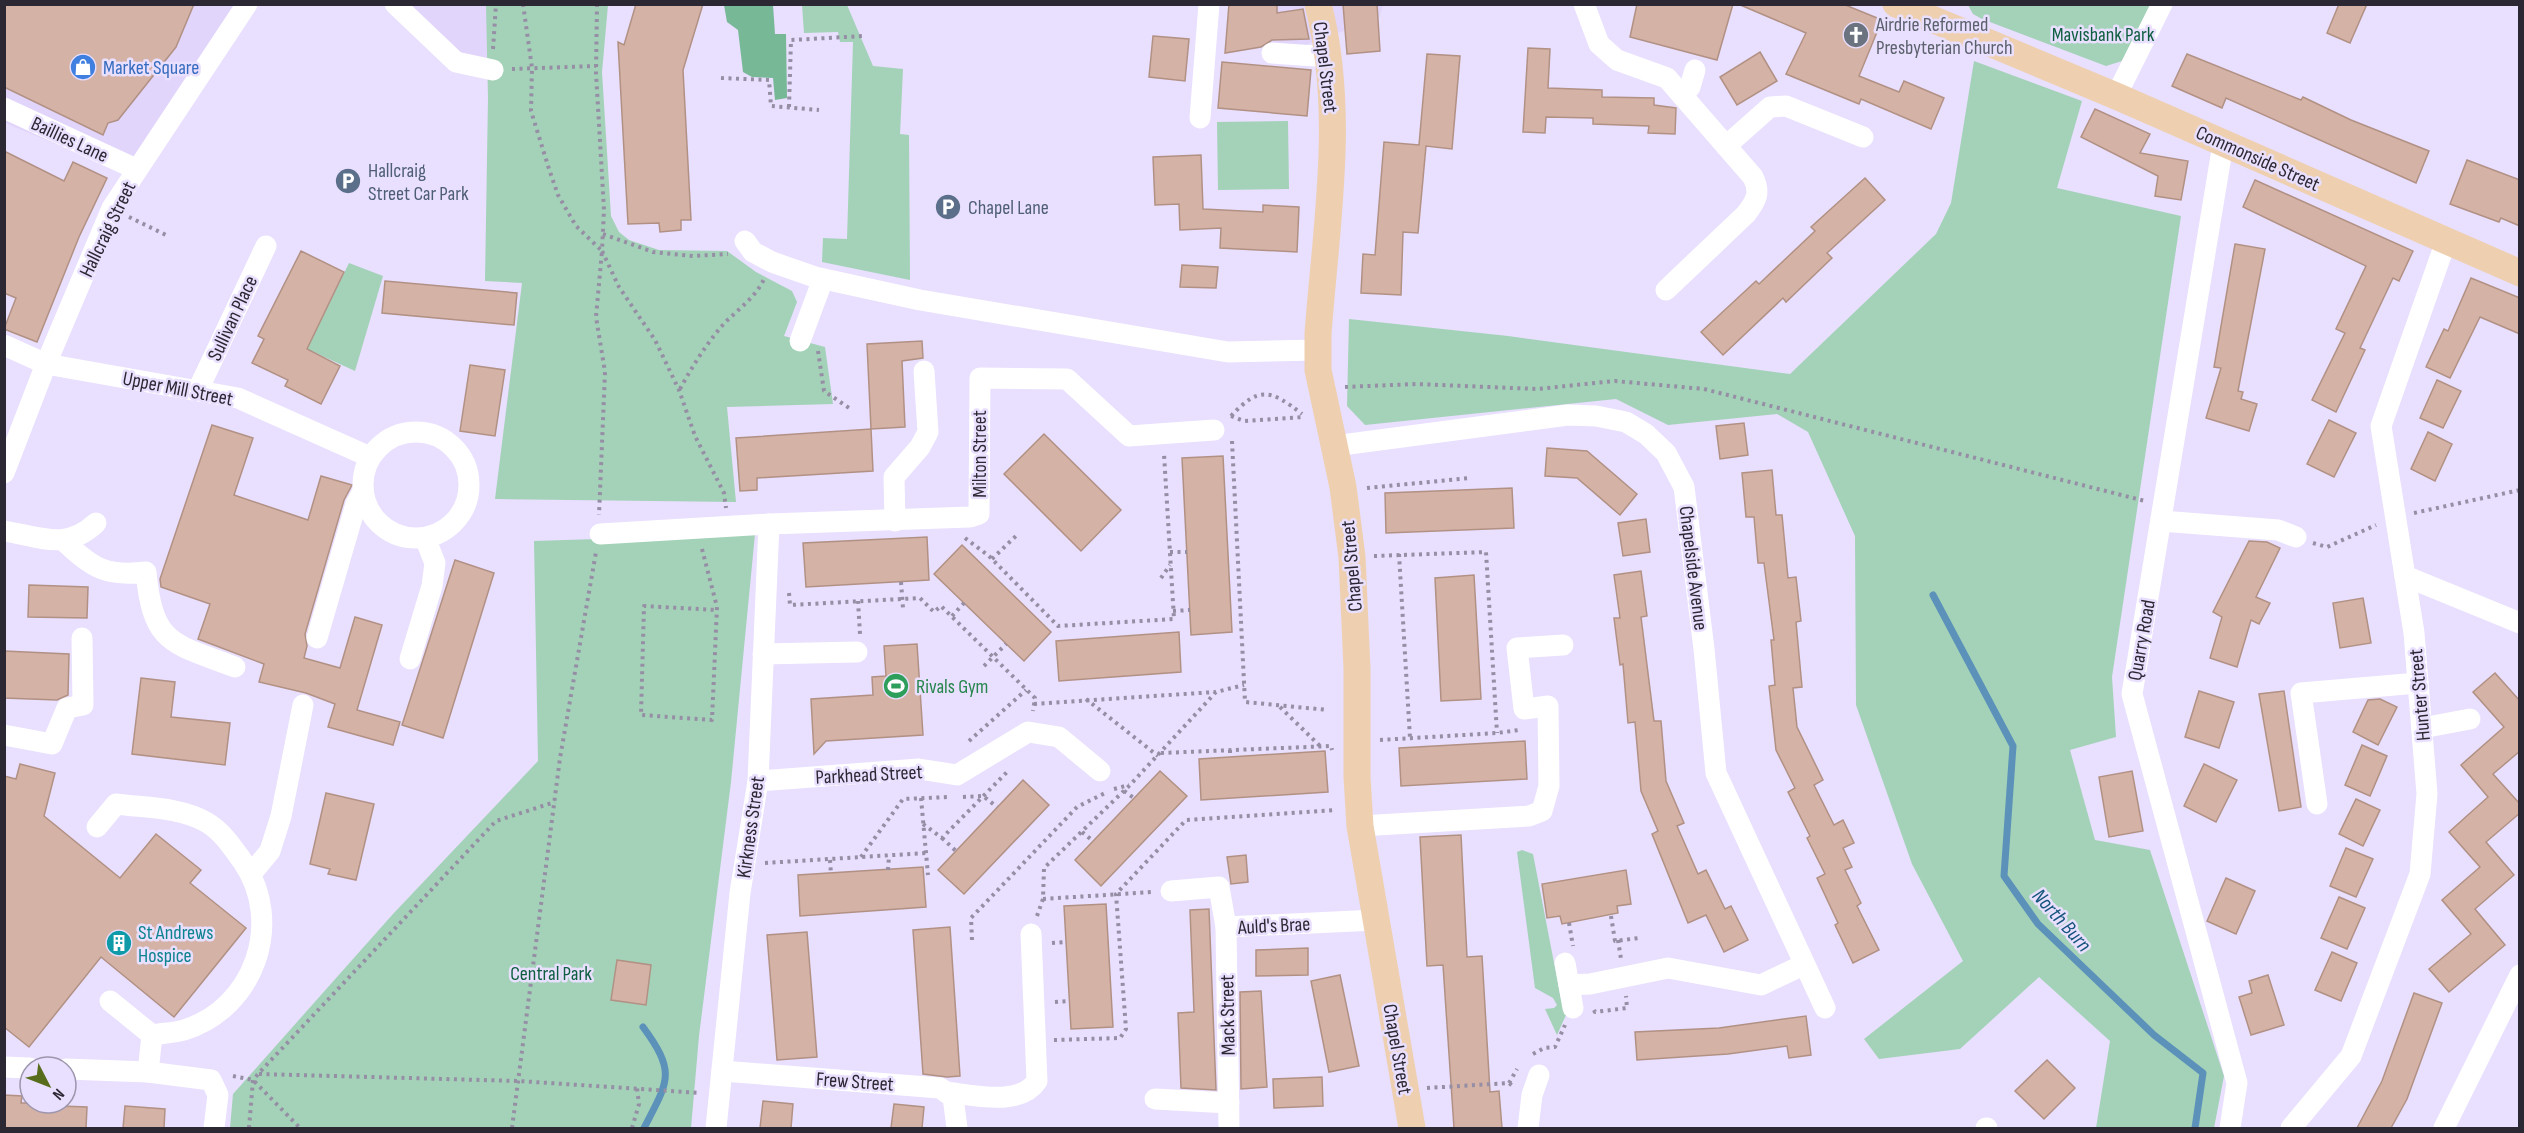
<svg xmlns="http://www.w3.org/2000/svg" width="2524" height="1133" font-family="'Sofia Sans Condensed',sans-serif">
  <style>
    .built { fill: #e2d5fb }
    .green { fill: #a3d2b8 }
    .forest { fill: #77b896 }
    .lines { fill: none; stroke-linecap: round; stroke-linejoin: round }
    .stream { stroke: #5c92b9; stroke-width: 7 }
    .building { fill: #d4b2a6; stroke: #b29185; stroke-width: 1.5 }
    .path { stroke: #968ea4; stroke-width: 4; stroke-dasharray: 3 4.5; stroke-linecap: butt }
    .minor { stroke: #fff; stroke-width: 21 }
    .major { stroke: #eed0b0; stroke-width: 27 }
    .labels { text-anchor: middle; stroke-width: 5; stroke-linejoin: round; paint-order: stroke }
    .worship-label { font-size: 20px; fill: #5b616d; stroke: #e9dffe; text-anchor: start }
    .park-label { font-size: 20px; fill: #0e5e3f; stroke: #e9dffe }
    .shop-label { font-size: 20px; fill: #366cbe; stroke: #e9dffe; text-anchor: start }
    .street-label { font-size: 20px; fill: #2c2833; stroke: #e9dffe }
    .service-label { font-size: 20px; fill: #4e5e75; stroke: #e9dffe; text-anchor: start }
    .leisure-label { font-size: 20px; fill: #27864d; stroke: #e9dffe; text-anchor: start }
    .culture-label { font-size: 20px; fill: #0d838f; stroke: #e9dffe; text-anchor: start }
    .water-label { font-size: 21px; font-style: italic; fill: #16557d; stroke: #e9dffe }
  </style>
  <rect width="100%" height="100%" fill="#e9dffe"/>
  <g class="built">
    <path d="M4,5H247L126,173L5,123Z"/>
    <path d="M395,5H501L493,70L456,62Z"/>
    <path d="M1250,5H1383L1379,18L1270,58Z"/>
  </g>
  <g class="green">
    <path d="M486,5H608L602,72L611,216L619,232L629,240L659,250L727,251L756,272L792,291L797,302L784,336L825,347L833,404L727,407L736,502L495,499L522,283L485,281L488,98Z"/>
    <path d="M802,5H847L873,66L903,69L900,134L909,135L910,280L822,262L823,238L847,239L853,42H840L838,32L804,33Z"/>
    <path d="M1968,5H2153L2122,61L2106,66L1982,19L1973,14Z"/>
    <path d="M1974,61L2082,101L2057,188L2181,216L2112,677L2116,737L2070,750L2095,840L2150,850L2224,1076L2214,1128H2096L2110,1041L2039,977L1960,1049L1879,1059L1864,1039L1963,961L1912,864L1856,705L1855,536L1808,432L1777,414L1668,425L1616,399L1365,425L1347,406L1349,319L1508,336L1790,374L1936,234L1951,203Z"/>
    <path d="M1288,121L1289,189L1218,190L1217,122Z"/>
    <path d="M349,263L383,276L355,371L307,349Z"/>
    <path d="M755,534L731,782L699,1036L691,1128H230L233,1094L393,914L538,761L534,541Z"/>
    <path d="M1522,850L1533,854L1561,999L1566,1015L1557,1035L1545,1009L1554,1008L1557,1005L1553,998L1535,988L1517,852Z"/>
  </g>
  <path class="forest" d="M724,5H773L775,34H786L787,98L775,100L773,78L752,77L743,72L738,30L727,22Z"/>
  <g class="lines">
    <g class="stream">
      <path d="M1933,595L2013,746L2004,876L2038,924L2154,1035L2203,1073L2195,1128"/>
      <path d="M643,1027C677,1073 668,1081 644,1128"/>
    </g>
  </g>
  <g class="building">
    <path d="M4,4H194L176,47L118,120L108,123L103,135L4,87Z"/>
    <path d="M636,4H703L683,70L691,220H681V230L660,232L659,223L628,224L618,42L624,45Z"/>
    <path d="M1229,4H1277V13L1303,9L1309,39L1272,40L1261,47L1225,53Z"/>
    <path d="M1343,4H1377L1380,51L1347,54Z"/>
    <path d="M1637,4H1733L1717,60L1630,37Z"/>
    <path d="M1738,4H1843L1882,20L1859,76L1899,92L1904,81L1944,98L1931,129L1861,99L1859,104L1786,74L1806,33Z"/>
    <path d="M2339,4H2367L2350,43L2327,33Z"/>
    <path d="M1153,36L1189,39L1185,81L1149,77Z"/>
    <path d="M1528,48L1550,49L1548,88L1602,90V97L1654,98V105L1676,108L1675,134L1648,133L1649,126L1593,124V118L1546,117L1545,133L1523,132Z"/>
    <path d="M1760,52L1777,81L1737,105L1720,77Z"/>
    <path d="M1427,54L1460,56L1452,149L1426,146L1418,233L1403,232L1401,295L1361,293L1363,254L1375,255L1384,142L1419,145Z"/>
    <path d="M2187,54L2301,100L2303,97L2351,120L2429,151L2416,183L2226,98L2222,108L2172,86Z"/>
    <path d="M1222,62L1311,70L1307,116L1218,108Z"/>
    <path d="M2095,109L2150,134L2140,153L2188,161L2181,200L2155,196L2158,176L2081,137Z"/>
    <path d="M4,151L64,181L73,162L107,178L79,237L37,342L4,329L16,298L4,293Z"/>
    <path d="M1201,155L1203,209L1263,212V205L1299,207L1297,252L1220,248L1221,228L1180,230L1179,204L1155,205L1153,157Z"/>
    <path d="M2467,160L2520,180V226L2501,218L2499,222L2450,204Z"/>
    <path d="M1865,178L1885,200L1827,253L1832,258L1786,302L1783,298L1723,355L1701,332L1756,281L1759,284L1815,231L1811,227Z"/>
    <path d="M2255,180L2413,251L2399,281L2393,278L2360,348L2365,350L2336,412L2312,400L2345,333L2336,329L2366,266L2243,207Z"/>
    <path d="M2235,244L2265,249L2238,391L2243,392L2241,399L2257,404L2249,431L2206,418L2221,368L2214,367Z"/>
    <path d="M301,251L344,272L307,349L340,366L321,404L285,386L288,380L252,363L264,339L258,336Z"/>
    <path d="M1182,265L1218,267L1216,288L1180,287Z"/>
    <path d="M2471,278L2520,298V334L2480,317L2450,378L2426,367L2444,329L2448,331Z"/>
    <path d="M385,281L517,293L514,325L382,313Z"/>
    <path d="M922,341L923,358L902,361L905,427L871,429L867,344Z"/>
    <path d="M470,365L505,370L495,436L460,431Z"/>
    <path d="M2437,380L2461,391L2443,428L2420,418Z"/>
    <path d="M2329,420L2356,433L2334,477L2307,464Z"/>
    <path d="M1744,423L1748,455L1720,459L1716,426Z"/>
    <path d="M212,425L253,438L234,495L308,520L321,476L352,485L344,500L305,634L307,646L304,658L340,668L355,617L382,625L357,710L400,722L393,745L328,727L335,704L306,693L259,682L264,664L198,639L210,604L161,587L160,579Z"/>
    <path d="M871,429L873,471L757,478V490L740,491L736,438Z"/>
    <path d="M2428,432L2452,444L2435,481L2411,469Z"/>
    <path d="M1044,434L1121,510L1081,551L1004,474Z"/>
    <path d="M1547,448L1587,451L1637,494L1620,515L1577,478L1545,476Z"/>
    <path d="M1223,456L1232,632L1191,635L1182,458Z"/>
    <path d="M1772,470L1776,515H1782L1788,578L1796,577L1801,621L1796,622L1802,687L1793,688L1797,727L1823,780L1814,785L1834,825L1843,820L1854,843L1843,848L1852,867L1845,870L1861,903L1857,906L1879,950L1853,963L1835,925L1838,923L1817,878L1825,874L1807,838L1810,836L1788,792L1795,788L1776,750L1769,686L1775,685L1771,640H1774L1764,563H1758L1754,517H1746L1742,473Z"/>
    <path d="M1512,488L1514,528L1386,533L1385,493Z"/>
    <path d="M1646,519L1650,552L1623,556L1618,523Z"/>
    <path d="M927,537L929,580L806,587L803,543Z"/>
    <path d="M2249,541L2267,542L2280,548L2256,597L2270,603L2259,624L2251,620L2237,667L2210,658L2222,617L2213,612Z"/>
    <path d="M962,545L1051,632L1024,661L934,574Z"/>
    <path d="M455,560L494,573L443,738L402,725Z"/>
    <path d="M1641,571L1647,616L1641,617L1654,721H1661L1666,781L1684,823L1677,826L1698,874L1706,870L1725,909L1731,906L1748,940L1724,952L1706,915L1688,923L1652,834L1658,831L1641,791L1635,722L1628,723L1623,664L1620,665L1614,618H1620L1614,575Z"/>
    <path d="M1474,575L1481,699L1441,701L1435,578Z"/>
    <path d="M29,585L88,587L87,618L28,617Z"/>
    <path d="M2363,598L2371,643L2340,648L2333,603Z"/>
    <path d="M1179,632L1181,672L1059,681L1056,641Z"/>
    <path d="M917,644L923,735L826,741L814,754L811,699L873,695L872,677L886,676L884,646Z"/>
    <path d="M4,651L69,654L68,695L57,700L4,698Z"/>
    <path d="M2495,673L2520,701V751L2493,774L2520,804V813L2486,842L2514,875L2475,909L2505,945L2449,992L2429,969L2471,934L2442,900L2480,867L2449,832L2488,797L2461,765L2504,727L2473,692Z"/>
    <path d="M141,678L175,682L171,717L230,723L225,765L132,754Z"/>
    <path d="M2199,691L2234,702L2219,748L2185,737Z"/>
    <path d="M2284,691L2301,807L2279,811L2259,694Z"/>
    <path d="M2380,699L2397,707L2378,745L2353,732L2368,700Z"/>
    <path d="M1525,741L1527,779L1401,786L1399,748Z"/>
    <path d="M2362,745L2387,756L2370,796L2345,785Z"/>
    <path d="M1325,751L1328,792L1201,800L1199,759Z"/>
    <path d="M20,764L55,773L44,816L120,878L156,834L201,870L190,883L246,928L174,1017L101,957L29,1047L4,1027V776L16,779Z"/>
    <path d="M2204,764L2237,780L2216,822L2184,806Z"/>
    <path d="M1160,771L1187,796L1101,886L1075,860Z"/>
    <path d="M2132,771L2143,831L2109,837L2099,777Z"/>
    <path d="M1023,780L1049,805L964,894L938,870Z"/>
    <path d="M326,793L374,804L356,880L328,874L330,869L310,864Z"/>
    <path d="M2356,799L2380,810L2363,846L2339,834Z"/>
    <path d="M1461,835L1467,957L1482,956L1490,1092L1499,1091L1502,1128H1454L1443,965L1427,966L1420,837Z"/>
    <path d="M2346,848L2373,859L2356,897L2330,886Z"/>
    <path d="M1246,855L1248,882L1231,884L1227,857Z"/>
    <path d="M923,867L926,907L800,916L798,875Z"/>
    <path d="M1626,870L1631,904L1617,906L1618,913L1562,924L1560,916L1547,918L1542,884Z"/>
    <path d="M2226,878L2255,891L2236,934L2207,921Z"/>
    <path d="M2339,897L2365,908L2347,949L2321,938Z"/>
    <path d="M1106,904L1113,1027L1071,1029L1064,906Z"/>
    <path d="M1209,909L1216,1090L1181,1088L1178,1013L1194,1012L1190,910Z"/>
    <path d="M950,927L960,1076L947,1077L923,1074L913,930Z"/>
    <path d="M807,932L817,1057L777,1060L767,935Z"/>
    <path d="M1308,948V975L1256,976V950Z"/>
    <path d="M2332,952L2357,963L2341,1001L2315,990Z"/>
    <path d="M617,960L651,965L646,1005L611,1000Z"/>
    <path d="M1340,975L1359,1066L1329,1072L1311,981Z"/>
    <path d="M2268,975L2284,1025L2251,1035L2239,997L2252,993L2249,981Z"/>
    <path d="M1261,991L1267,1087L1241,1089L1240,992Z"/>
    <path d="M2414,993L2442,1003L2407,1099L2391,1128H2357L2382,1081Z"/>
    <path d="M1806,1016L1811,1055L1789,1058L1787,1046L1728,1054L1637,1060L1635,1032L1719,1028Z"/>
    <path d="M2047,1060L2075,1088L2044,1119L2015,1091Z"/>
    <path d="M1322,1077L1323,1106L1274,1108L1273,1079Z"/>
    <path d="M4,1095L22,1096L21,1103H60V1106L87,1107L86,1128H4Z"/>
    <path d="M763,1101L793,1104L791,1128H760Z"/>
    <path d="M894,1104L924,1107L922,1128H891Z"/>
    <path d="M125,1106L165,1109L164,1128H123Z"/>
  </g>
  <g class="lines">
    <g class="path">
      <path d="M523,4L532,68L531,111L549,169L558,195L576,226L602,251L596,317L605,372L599,515"/>
      <path d="M597,4L596,73L604,210L602,251L619,287L655,340L679,390L695,436L724,493L726,508"/>
      <path d="M493,49L496,4"/>
      <path d="M512,69L596,66"/>
      <path d="M721,78L769,80L771,106L819,110"/>
      <path d="M789,107L791,40L864,36"/>
      <path d="M129,217L166,235"/>
      <path d="M603,234L653,252L693,256L728,254"/>
      <path d="M818,351L824,391L852,410"/>
      <path d="M1345,387L1416,384L1537,389L1615,381L1704,389L2145,501"/>
      <path d="M680,389C692,367 705,346 721,327C735,311 755,299 764,279"/>
      <path d="M1231,416L1244,421L1303,417"/>
      <path d="M1231,416C1259,386 1270,389 1302,414"/>
      <path d="M1232,441L1245,702L1328,710"/>
      <path d="M1367,488L1470,478"/>
      <path d="M2414,513L2520,490"/>
      <path d="M965,538L989,556L1058,626L1174,619L1164,454"/>
      <path d="M2313,543L2327,547L2376,525"/>
      <path d="M702,549L717,607L712,720L641,715L644,606L716,610"/>
      <path d="M1170,552H1187"/>
      <path d="M1399,554L1410,738"/>
      <path d="M1374,556L1486,552L1497,733"/>
      <path d="M992,559L1019,533"/>
      <path d="M1161,578L1170,565"/>
      <path d="M901,582L903,608"/>
      <path d="M789,593L790,605L920,598L934,612L941,606L1035,698L1033,711"/>
      <path d="M858,601L860,634"/>
      <path d="M1173,611L1190,610"/>
      <path d="M952,616L964,603"/>
      <path d="M984,666L1006,644"/>
      <path d="M1086,699L1158,756"/>
      <path d="M1034,704L1215,692"/>
      <path d="M1280,707L1320,746"/>
      <path d="M1380,740L1497,733L1519,730"/>
      <path d="M969,741L1026,690"/>
      <path d="M1230,750V757"/>
      <path d="M1161,753L1331,746L1332,750"/>
      <path d="M1114,789L1129,785"/>
      <path d="M1124,791L1134,798"/>
      <path d="M963,797L983,796L997,807"/>
      <path d="M921,798L928,875"/>
      <path d="M923,824L942,838L1009,770"/>
      <path d="M1082,832L1093,841"/>
      <path d="M942,838L956,851"/>
      <path d="M861,857L903,799L949,797"/>
      <path d="M830,860L831,874"/>
      <path d="M765,863L926,853"/>
      <path d="M888,870L889,856"/>
      <path d="M1043,899L1152,892"/>
      <path d="M1037,916L1043,899L1044,868L1130,785L1216,692L1244,685"/>
      <path d="M1611,916L1615,941L1639,938"/>
      <path d="M1569,923L1573,946"/>
      <path d="M972,940L971,918L1077,807L1107,792"/>
      <path d="M1618,940L1621,959"/>
      <path d="M1052,943L1066,942"/>
      <path d="M1055,1002L1069,1001"/>
      <path d="M1594,1010L1595,1012L1627,1008L1626,996"/>
      <path d="M1054,1040L1120,1038L1126,1029L1116,894L1186,820L1336,810"/>
      <path d="M1533,1054L1544,1048L1555,1047L1565,1025"/>
      <path d="M259,1074L519,1081L700,1093"/>
      <path d="M233,1076L253,1080L300,1128"/>
      <path d="M1509,1083L1517,1069"/>
      <path d="M1427,1088L1509,1083L1514,1087"/>
      <path d="M249,1128L253,1080L258,1074L496,821L555,802"/>
      <path d="M512,1128L560,758L596,552"/>
      <path d="M632,1128L639,1104L637,1088"/>
    </g>
    <g class="minor">
      <path d="M395,4L456,62L493,70"/>
      <path d="M1584,4L1599,44L1617,60L1667,78L1753,177C1761,193 1756,201 1746,214L1666,290"/>
      <path d="M1272,53L1329,57"/>
      <path d="M1682,95L1690,87L1695,70"/>
      <path d="M2116,96L2162,4"/>
      <path d="M4,108L136,169"/>
      <path d="M1200,118L1209,4"/>
      <path d="M2223,144L2132,694L2237,1083L2230,1128"/>
      <path d="M1726,146L1770,107L1786,106L1863,137"/>
      <path d="M745,241L753,252L772,262L815,277L920,300L1228,352L1317,350"/>
      <path d="M800,341L823,279"/>
      <path d="M4,345L46,364L238,398L370,457"/>
      <path d="M198,390L266,246"/>
      <circle cx="416" cy="485" r="53"/>
      <path d="M1334,446L1568,415L1596,416L1626,422L1646,434L1666,453L1684,487L1704,649L1716,773L1825,1008"/>
      <path d="M4,473L46,364L112,208L247,4"/>
      <path d="M895,521L894,477L920,447L928,432L924,371"/>
      <path d="M2161,521L2278,530L2296,537"/>
      <path d="M4,531C41,537 66,551 96,523"/>
      <path d="M600,534L769,524L970,517L979,514L980,378L1067,379L1129,436L1214,430"/>
      <path d="M65,542C92,568 107,577 146,572C153,646 173,643 235,667"/>
      <path d="M2405,576L2520,623"/>
      <path d="M317,638L356,504L363,491"/>
      <path d="M763,654L857,652"/>
      <path d="M410,659L432,586L435,563L425,538"/>
      <path d="M2422,728L2470,719"/>
      <path d="M4,735L52,744L67,708L83,705L82,638"/>
      <path d="M758,781L919,769L957,775L1028,732L1059,737L1100,771"/>
      <path d="M2317,804L2301,693L2418,683"/>
      <path d="M1360,826L1529,816L1542,811L1549,786L1548,706L1524,709L1517,648L1563,645"/>
      <path d="M97,827L116,804C146,808 180,807 206,822C222,831 233,848 243,862C284,922 255,1008 184,1030C174,1033 163,1033 152,1035L110,1001"/>
      <path d="M251,874L270,851L281,816L303,705"/>
      <path d="M1171,891L1219,887L1226,927L1376,920"/>
      <path d="M1226,927L1229,1128"/>
      <path d="M1565,963L1573,1008"/>
      <path d="M1569,985L1590,984L1668,968L1761,985L1803,965"/>
      <path d="M4,1067L30,1068"/>
      <path d="M66,1069L148,1072L211,1080L218,1095L214,1128"/>
      <path d="M722,1071L940,1088L953,1097L957,1128"/>
      <path d="M148,1072L152,1035"/>
      <path d="M946,1092C973,1095 1020,1107 1037,1081L1031,934"/>
      <path d="M1155,1099L1229,1103"/>
      <path d="M716,1128L740,893L758,781L769,524"/>
      <path d="M1528,1128L1532,1095L1539,1075"/>
      <path d="M1986,1128H1987"/>
      <path d="M2291,1128L2351,1056L2420,874L2427,794L2414,633L2381,426L2446,241"/>
      <path d="M2444,1128L2520,975"/>
    </g>
    <g class="major">
      <path d="M1318,4C1346,112 1326,225 1318,334V370L1343,487L1352,557L1357,669V777L1360,826L1412,1128"/>
      <path d="M1896,4L2116,96L2520,273"/>
    </g>
  </g>
  <defs>
    <g id="church-disc" transform="scale(1.35)"><circle r="9.5" fill="#6b7280" stroke="#e9dffe"/><path d="M-1.2-6h2.4v3.5h3.3v2.4h-3.3V6h-2.4V-.1h-3.3v-2.4h3.3Z" fill="#fff"/></g>
    <g id="shop-disc" transform="scale(1.35)"><circle r="9.5" fill="#3f7fe0" stroke="#e9dffe"/><path d="M-5-2.5h2.3a2.7 3.5 0 0 1 5.4 0H5L5.5 6h-11ZM-1.5-2.5h3a1.5 2.3 0 0 0-3 0Z" fill="#fff"/></g>
    <g id="parking-disc" transform="scale(1.35)"><circle r="9.5" fill="#5c6f8a" stroke="#e9dffe"/><path d="M-3.5-5.5H1a3.5 3.5 0 0 1 0 7H-1V5.5H-3.5ZM-1-3.4V-.6H.8a1.4 1.4 0 0 0 0-2.8Z" fill="#fff"/></g>
    <g id="stadium-disc" transform="scale(1.35)"><circle r="9.5" fill="#2e9e5b" stroke="#e9dffe"/><path d="M0-5a6.5 5 0 1 0 0 10a6.5 5 0 1 0 0-10ZM-3.5-1.8h7v3.6h-7Z" fill="#fff"/></g>
    <g id="building-disc" transform="scale(1.35)"><circle r="9.5" fill="#0f9aa8" stroke="#e9dffe"/><path d="M-4-6H4V6H1V3H-1V6H-4ZM-2.5-4.3h1.7v1.8h-1.7ZM.8-4.3h1.7v1.8H.8ZM-2.5-1h1.7V.8h-1.7ZM.8-1h1.7V.8H.8Z" fill="#fff"/></g>
  </defs>
  <g fill-rule="evenodd">
    <use href="#church-disc" x="1856" y="35"/>
    <use href="#shop-disc" x="83" y="67"/>
    <use href="#parking-disc" x="348" y="181"/>
    <use href="#parking-disc" x="948" y="207"/>
    <use href="#stadium-disc" x="896" y="686"/>
    <use href="#building-disc" x="119" y="943"/>
  </g>
  <g class="labels">
    <g class="worship-label">
      <text x="1876" y="31">Airdrie Reformed<tspan x="1876" dy="23">Presbyterian Church</tspan></text>
    </g>
    <g class="park-label">
      <text x="2103" y="41">Mavisbank Park</text>
      <text x="551" y="980">Central Park</text>
    </g>
    <g class="shop-label">
      <text x="103" y="74">Market Square</text>
    </g>
    <g class="street-label">
      <text transform="translate(1326 67) rotate(83)" y="7">Chapel Street</text>
      <text transform="translate(70 139) rotate(25)" y="7">Baillies Lane</text>
      <text transform="translate(2258 158) rotate(24)" y="7">Commonside Street</text>
      <text transform="translate(107 229) rotate(-64)" y="7">Hallcraig Street</text>
      <text transform="translate(232 318) rotate(-65)" y="7">Sullivan Place</text>
      <text transform="translate(178 388) rotate(11)" y="7">Upper Mill Street</text>
      <text transform="translate(979 454) rotate(-90)" y="7">Milton Street</text>
      <text transform="translate(1351 566) rotate(-95)" y="7">Chapel Street</text>
      <text transform="translate(1694 568) rotate(83)" y="7">Chapelside Avenue</text>
      <text transform="translate(2141 640) rotate(-80)" y="7">Quarry Road</text>
      <text transform="translate(2419 695) rotate(-95)" y="7">Hunter Street</text>
      <text transform="translate(869 774) rotate(-3)" y="7">Parkhead Street</text>
      <text transform="translate(750 827) rotate(-82)" y="7">Kirkness Street</text>
      <text transform="translate(1274 925) rotate(-3)" y="7">Auld's Brae</text>
      <text transform="translate(1227 1015) rotate(-91)" y="7">Mack Street</text>
      <text transform="translate(1398 1049) rotate(80)" y="7">Chapel Street</text>
      <text transform="translate(855 1081) rotate(4)" y="7">Frew Street</text>
    </g>
    <g class="service-label">
      <text x="368" y="177">Hallcraig<tspan x="368" dy="23">Street Car Park</tspan></text>
      <text x="968" y="214">Chapel Lane</text>
    </g>
    <g class="leisure-label">
      <text x="916" y="693">Rivals Gym</text>
    </g>
    <g class="culture-label">
      <text x="138" y="939">St Andrews<tspan x="138" dy="23">Hospice</tspan></text>
    </g>
    <g class="water-label">
      <text transform="translate(2062 920) rotate(48)" y="7">North Burn</text>
    </g>
  </g>
  <rect width="2524" height="1133" fill="none" stroke="#2c2833" stroke-width="12"/>
  <g transform="translate(48 1085) rotate(132)"><circle r="28" fill="#e9dffe" stroke="#9d96ad" stroke-width="1.5"/>
  <path d="M0-4.5L10 22L0 15L-10 22Z" fill="#586d1c"/>
  <text y="-9" font-size="16" font-weight="bold" text-anchor="middle" fill="#2c2833">N</text>
  </g>
</svg>
